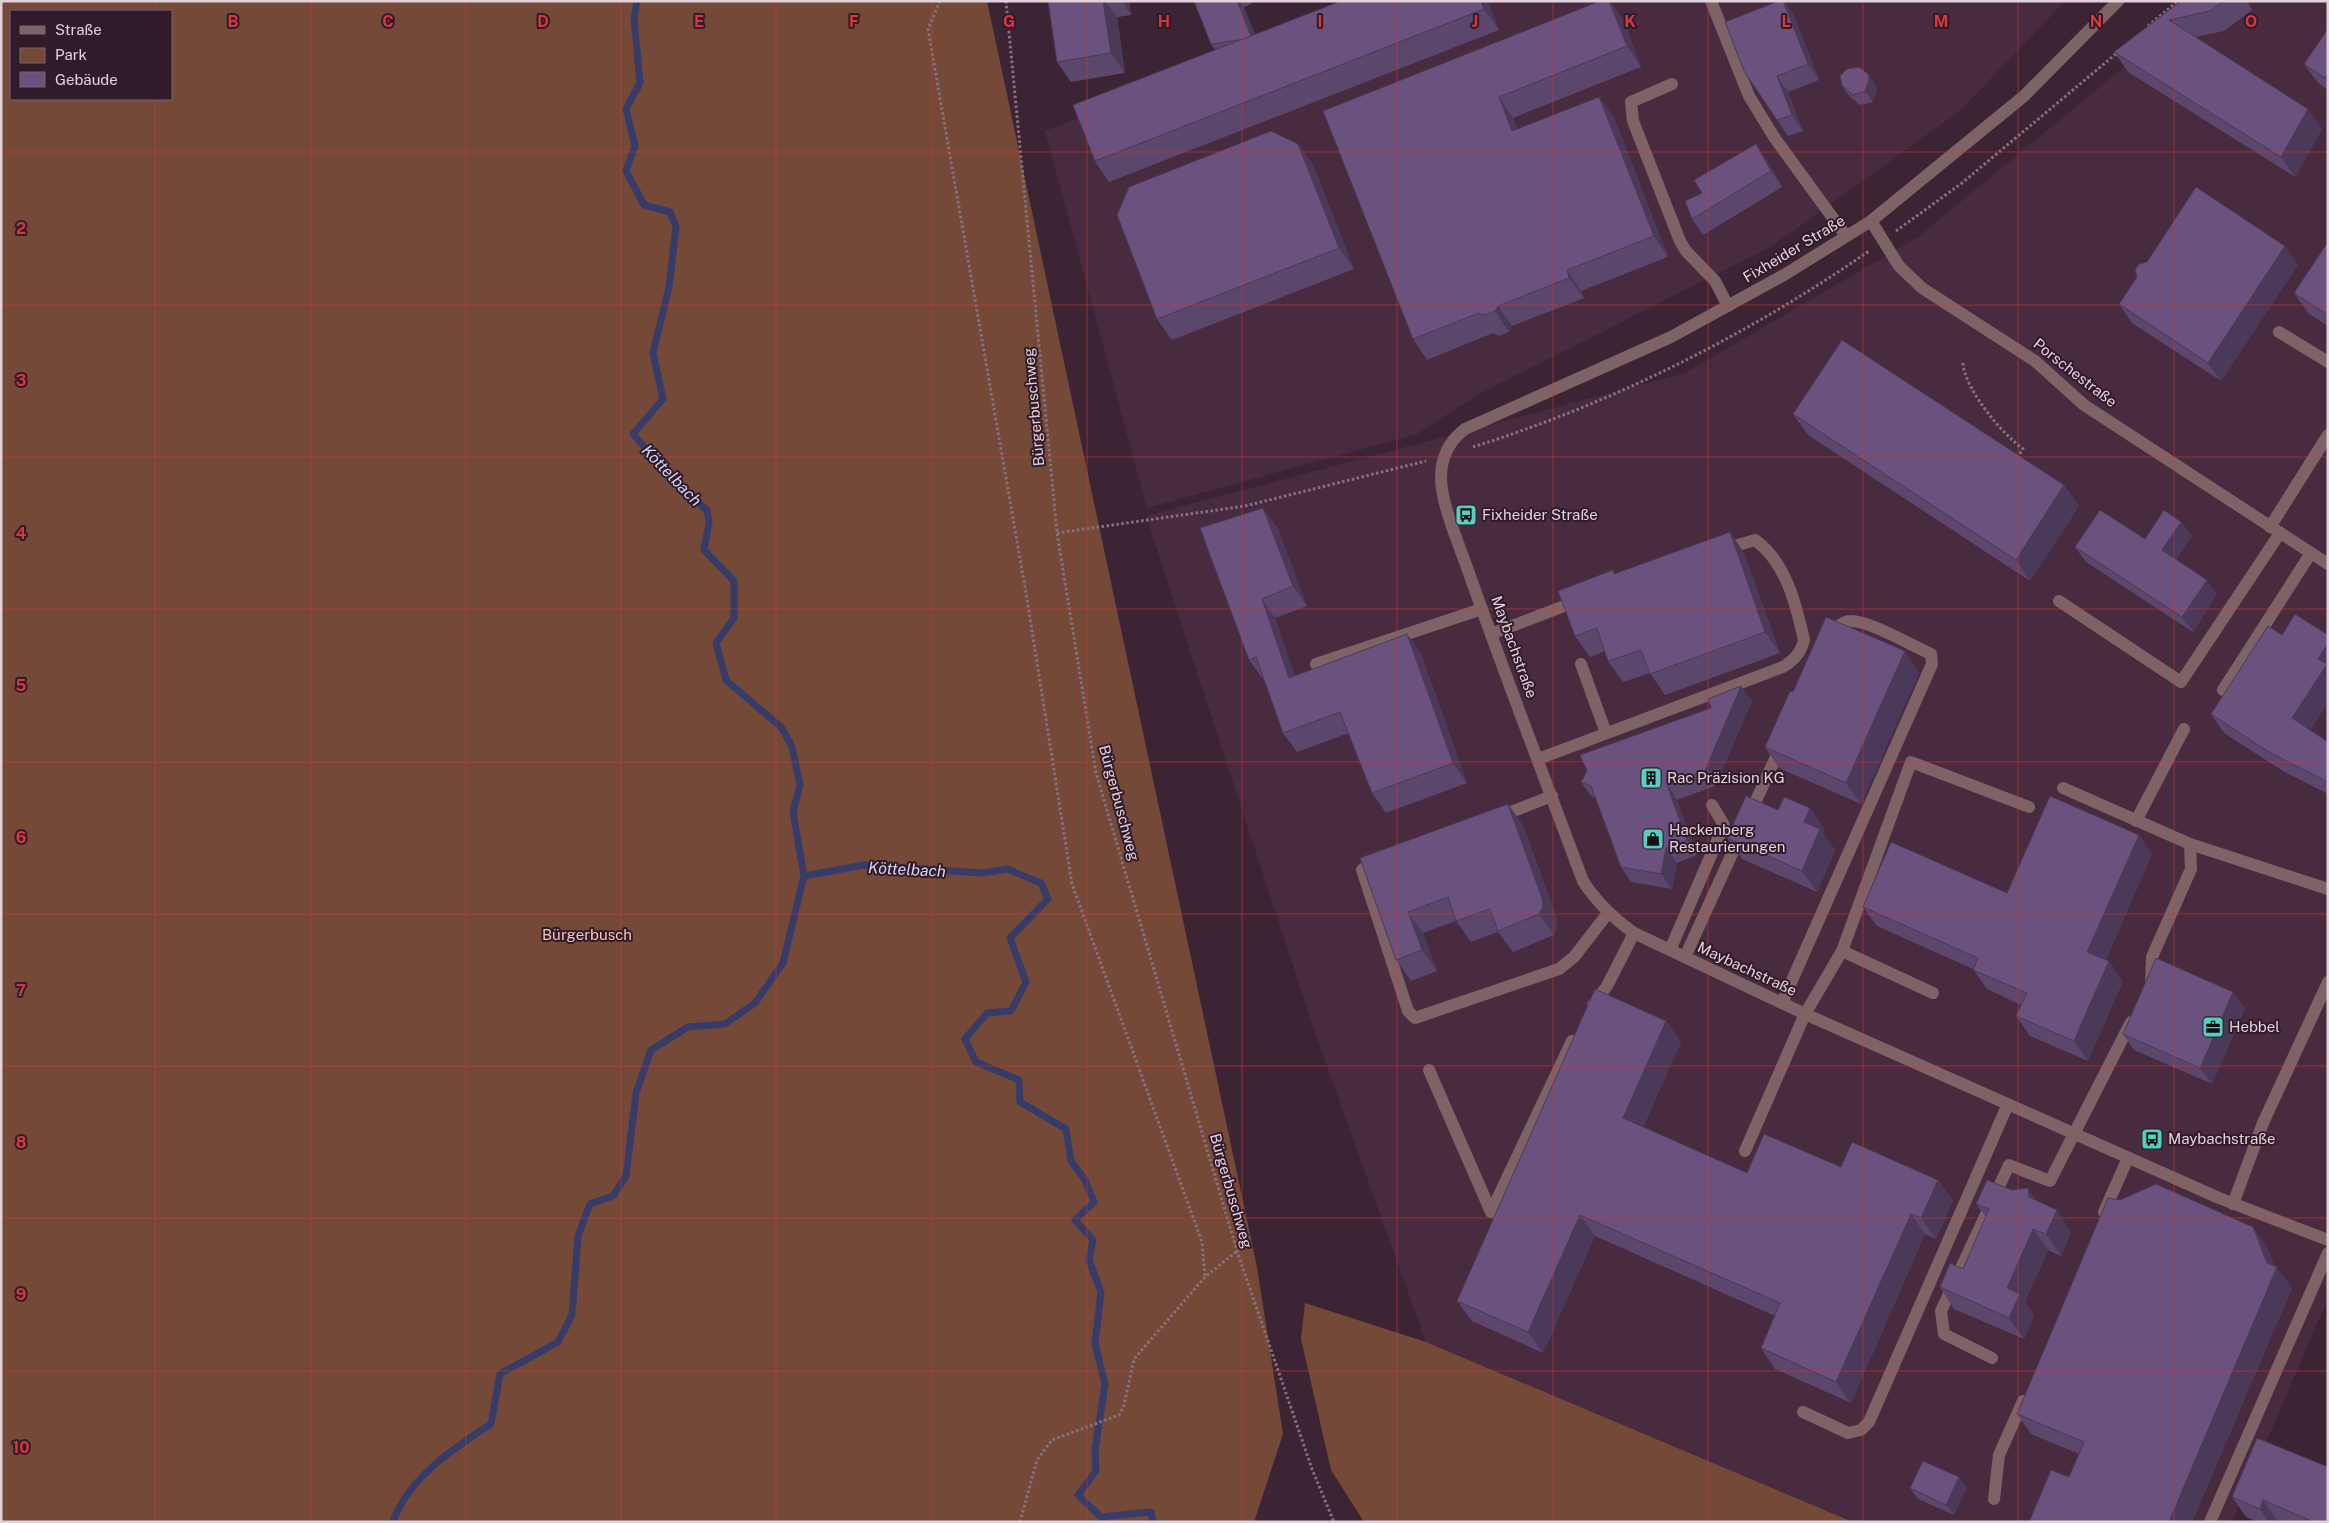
<svg xmlns="http://www.w3.org/2000/svg" width="2329" height="1523" font-family="'Public Sans',sans-serif">
  <style>
    .built { fill: #492b3f }
    .green { fill: #744938; fill-rule: evenodd }
    .lines { fill: none; stroke-linecap: round; stroke-linejoin: round }
    .stream { stroke: #373b68; stroke-width: 7 }
    .path { stroke: #86727f; stroke-width: 3; stroke-dasharray: 2.5 2.5; stroke-linecap: butt }
    .minor { stroke: #7e6366; stroke-width: 12 }
    .wall { fill: #5b466c }
    .shaded-wall { fill: #4a3958 }
    .building { fill: #6a517e; stroke: #4a3958 }
    .grid { fill: none; stroke: #d7393a; stroke-width: 1; stroke-opacity: 0.55 }
    .labels { text-anchor: middle; stroke-width: 4; stroke-linejoin: round; paint-order: stroke }
    .street-label { font-size: 15px; fill: #e2d2dc; stroke: #311b2a }
    .poi-label { font-size: 15px; fill: #e2d2dc; stroke: #311b2a; text-anchor: start }
    .park-label { font-size: 15px; fill: #f8c6b2; stroke: #311b2a }
    .water-label { font-size: 16px; font-style: italic; fill: #d1d6f5; stroke: #311b2a }
    .grid-label { font-size: 16px; text-anchor: middle; font-weight: bold; fill: #d7393a; stroke: #311b2a; stroke-width: 4; stroke-linejoin: round; paint-order: stroke }
  </style>
  <rect width="100%" height="100%" fill="#3c2434"/>
  <g class="built">
    <path d="M1365,1H2065L1961,110L1771,247L1479,394L1417,434L1147,508L1045,131L1365,3Z"/>
    <path d="M2204,1H2328V1298L2232,1522H1853L1426,1342L1315,1033L1146,516L1685,373L1918,237Z"/>
  </g>
  <g class="green">
    <path d="M1,1H987L1257,1267L1283,1434L1254,1522H1ZM11,11H171V99H11Z"/>
    <path d="M1305,1303L1426,1342L1853,1522H1364L1331,1470L1301,1339Z"/>
  </g>
  <g class="lines">
    <g class="stream">
      <path d="M637,1L634,18L640,83L626,109L635,146L626,171L644,205L670,212L676,227L669,287L653,353L663,399L633,434L681,489L707,510L709,523L704,550L734,581V618L716,643L726,680L782,728L792,747L800,785L793,812L804,876L864,865L982,873L1007,869L1041,883L1048,899L1010,938L1026,982L1011,1011L987,1013L965,1039L976,1062L1019,1080L1020,1102L1066,1129L1071,1161L1085,1180L1094,1202L1075,1220L1093,1240L1089,1260L1101,1292L1095,1343L1105,1384L1095,1450L1096,1471L1078,1495L1101,1517L1151,1512L1153,1522"/>
      <path d="M393,1522C408,1478 454,1448 491,1424L500,1374L558,1342L572,1315L578,1236L590,1204L613,1196L626,1176L636,1093L651,1050L688,1027L725,1024L755,1003L783,963L804,876"/>
    </g>
    <g class="path">
      <path d="M940,1L928,29L1026,593L1072,884L1202,1242L1205,1277"/>
      <path d="M1006,1L1057,533L1096,773L1237,1251L1312,1469L1334,1522"/>
      <path d="M2148,26L2178,1"/>
      <path d="M1896,231L1962,183L2117,53"/>
      <path d="M1963,363C1964,388 2002,434 2023,449L2016,459"/>
      <path d="M1473,447C1613,403 1748,335 1869,251"/>
      <path d="M1057,533L1245,506L1426,461"/>
      <path d="M1020,1522L1037,1460L1052,1440L1119,1415L1124,1405L1134,1359L1205,1277L1237,1251"/>
    </g>
    <g class="minor">
      <path d="M1711,1L1749,96L1774,137L1846,236"/>
      <path d="M2118,1L2024,96L1871,221L1784,275L1671,337L1465,429C1449,441 1441,458 1441,478C1441,505 1461,549 1470,576C1506,678 1545,779 1583,881C1597,903 1613,918 1634,933L1805,1014L2219,1198L2328,1240"/>
      <path d="M1672,84L1631,102L1633,121L1680,241L1686,251L1715,281L1728,306"/>
      <path d="M1871,221L1899,266L1922,288L2035,361L2084,405L2328,564"/>
      <path d="M2279,332L2328,362"/>
      <path d="M2270,527L2328,435"/>
      <path d="M2059,601L2181,682L2280,533"/>
      <path d="M1491,634L1580,600"/>
      <path d="M1316,664L1482,609"/>
      <path d="M1581,664L1606,733"/>
      <path d="M2223,690L2311,553"/>
      <path d="M1538,759L1783,667C1794,660 1801,653 1804,640C1796,604 1786,562 1755,540L1724,549"/>
      <path d="M2063,788L2190,844L2191,869L2152,957L2151,984"/>
      <path d="M1749,816L1781,746"/>
      <path d="M1498,817L1552,796"/>
      <path d="M2136,821L2184,729"/>
      <path d="M2190,844L2328,889"/>
      <path d="M1376,861L1368,864L1362,870L1408,1011L1415,1018L1559,969L1574,957L1608,913"/>
      <path d="M1670,950L1724,825L1712,805"/>
      <path d="M1842,951L1933,993"/>
      <path d="M1685,957L1741,834"/>
      <path d="M1782,1003L1932,664L1931,654C1912,646 1869,620 1850,621C1844,621 1834,629 1831,634"/>
      <path d="M1593,1005L1607,986L1634,933"/>
      <path d="M1429,1070L1491,1212L1572,1041"/>
      <path d="M1745,1151L1805,1014L1842,951L1911,762L2029,807"/>
      <path d="M2233,1204L2263,1123L2328,982"/>
      <path d="M2104,1212L2128,1158"/>
      <path d="M1992,1358L1944,1334L1941,1311L2009,1165L2050,1181L2131,1022"/>
      <path d="M1803,1412L1848,1433L1861,1430L1869,1422L2008,1104"/>
      <path d="M1994,1499L1999,1455L2023,1401"/>
      <path d="M2210,1522L2328,1253"/>
    </g>
  </g>
  <g class="wall">
    <path d="M1048,1H1129L1131,15L1117,17L1125,73L1071,82L1057,62Z"/>
    <path d="M1194,1H1257L1244,7L1255,35L1488,1L1499,30L1109,182L1095,161L1215,50L1211,44Z"/>
    <path d="M1779,1H1784L1794,16L1819,80L1788,92L1803,131L1788,136L1744,71Z"/>
    <path d="M2181,1H2247L2252,10L2224,31L2196,37L2322,129L2295,177L2128,72L2114,52Z"/>
    <path d="M1623,19L1641,67L1513,118L1517,129L1614,117L1668,257L1581,291L1584,298L1512,326L1509,332L1499,336L1493,333L1427,360L1413,339L1323,111Z"/>
    <path d="M2328,29V90L2318,83L2304,64Z"/>
    <path d="M1876,85L1877,91L1873,102L1860,105L1850,97L1842,86Z"/>
    <path d="M1298,144L1313,165L1354,269L1172,340L1157,319Z"/>
    <path d="M1767,160L1782,187L1703,235L1692,219Z"/>
    <path d="M2328,242V326L2308,313L2294,293Z"/>
    <path d="M2285,246L2298,265L2221,381L2132,323L2119,304Z"/>
    <path d="M1793,414L2064,485L2079,506L2030,581L1808,435Z"/>
    <path d="M2181,522L2192,536L2176,560L2217,594L2193,632L2086,562L2075,547L2145,539Z"/>
    <path d="M1277,527L1307,606L1275,618L1295,676L1421,654L1467,783L1386,813L1372,793L1349,733L1297,752L1283,733L1264,679H1263L1249,660Z"/>
    <path d="M1730,532L1744,553L1780,653L1665,695L1650,673L1623,682L1608,661L1605,651L1590,657L1575,636L1613,570L1615,574Z"/>
    <path d="M2328,635V702L2310,730L2328,742V794L2283,771L2224,733L2211,714Z"/>
    <path d="M1919,673L1861,804L1779,768L1765,747L1793,692Z"/>
    <path d="M1741,686L1752,701L1715,786L1677,800L1697,855L1677,863L1672,889L1631,882L1621,867L1596,798L1592,797L1581,782L1711,708Z"/>
    <path d="M1810,808L1825,830L1823,833L1835,850L1817,892L1742,859L1727,838L1778,810Z"/>
    <path d="M1523,825L1557,919V928L1554,935L1513,952L1498,932L1471,942L1456,921L1423,933L1437,971L1411,981L1396,960L1360,858Z"/>
    <path d="M2139,835L2152,854L2106,960L2123,981L2088,1061L2030,1036L2016,1016L2021,1005L1987,989L1973,969L1877,926L1863,907L2007,893Z"/>
    <path d="M2245,1008L2212,1084L2134,1050L2123,1034Z"/>
    <path d="M1666,1021L1681,1042L1643,1127L1747,1173L1841,1167L1938,1180L1953,1201L1936,1239L1925,1234L1851,1403L1775,1369L1761,1348L1775,1316L1595,1236L1543,1353L1472,1321L1457,1301Z"/>
    <path d="M2037,1201L2071,1232L2061,1256L2048,1250L2025,1302L2034,1315L2024,1339L1954,1309L1940,1287L1963,1269L1986,1217L1976,1204Z"/>
    <path d="M2267,1247L2274,1266L2292,1288L2192,1522H2029L2069,1477L2079,1454L2031,1434L2017,1414Z"/>
    <path d="M2328,1467V1522H2281L2277,1520V1522H2258L2246,1517L2232,1497Z"/>
    <path d="M1967,1487L1954,1515L1918,1499L1910,1488Z"/>
  </g>
  <g class="shaded-wall">
    <path d="M1103,1H1105L1117,17L1125,73L1111,53Z"/>
    <path d="M1122,1H1129L1131,15Z"/>
    <path d="M1237,1H1240L1244,7L1262,51L1252,37Z"/>
    <path d="M1481,1H1488L1499,30L1484,9Z"/>
    <path d="M1609,1H1610L1623,19L1641,67L1627,46Z"/>
    <path d="M1783,1L1794,16L1819,80L1808,64Z"/>
    <path d="M2328,73V82L2325,78Z"/>
    <path d="M1868,74L1876,85L1877,91L1873,102L1865,91Z"/>
    <path d="M1777,76L1788,92L1803,131L1792,115Z"/>
    <path d="M1499,97L1513,118L1526,151L1512,131Z"/>
    <path d="M1599,97L1614,117L1668,257L1654,236Z"/>
    <path d="M2308,109L2322,129L2295,177L2281,157Z"/>
    <path d="M1298,144L1313,165L1354,269L1339,248Z"/>
    <path d="M1756,144L1767,160L1782,187L1771,171Z"/>
    <path d="M2285,246L2298,265L2221,381L2208,363Z"/>
    <path d="M1567,270L1581,291L1584,298L1569,278Z"/>
    <path d="M1498,306L1512,326L1509,332L1495,311Z"/>
    <path d="M2064,485L2079,506L2030,581L2016,560Z"/>
    <path d="M1263,508L1277,527L1307,606L1293,586Z"/>
    <path d="M2181,522L2192,536L2172,565L2162,550Z"/>
    <path d="M1730,532L1744,553L1780,653L1765,632Z"/>
    <path d="M2207,580L2217,594L2193,632L2182,617Z"/>
    <path d="M1262,599L1275,618L1303,698L1289,678Z"/>
    <path d="M1407,634L1421,654L1467,783L1453,763Z"/>
    <path d="M2328,643V702L2305,737L2292,718L2318,659Z"/>
    <path d="M1905,651L1919,673L1861,804L1846,783Z"/>
    <path d="M1741,686L1752,701L1715,786L1705,771Z"/>
    <path d="M1667,785L1677,800L1697,855L1687,840Z"/>
    <path d="M1508,804L1523,825L1557,919V928L1554,935L1539,914Z"/>
    <path d="M1810,808L1825,830L1823,833L1835,850L1817,892L1802,871L1804,822Z"/>
    <path d="M2139,835L2152,854L2101,972L2087,952Z"/>
    <path d="M1666,848L1677,863L1672,889L1661,874Z"/>
    <path d="M1408,912L1423,933L1437,971L1422,950Z"/>
    <path d="M2109,961L2123,981L2088,1061L2074,1041Z"/>
    <path d="M2233,992L2245,1008L2212,1084L2200,1068Z"/>
    <path d="M1666,1021L1681,1042L1638,1139L1623,1118Z"/>
    <path d="M1938,1180L1953,1201L1936,1239L1921,1218Z"/>
    <path d="M2028,1188L2043,1210L2029,1197Z"/>
    <path d="M2057,1210L2071,1232L2061,1256L2046,1234Z"/>
    <path d="M1911,1214L1925,1234L1851,1403L1836,1382Z"/>
    <path d="M1580,1215L1595,1236L1543,1353L1528,1332Z"/>
    <path d="M2253,1227L2267,1247L2276,1270L2277,1267L2292,1288L2192,1522H2169L2267,1263Z"/>
    <path d="M2033,1229L2048,1250L2025,1302L2034,1315L2024,1339L2009,1318L2007,1288Z"/>
    <path d="M1959,1477L1967,1487L1954,1515L1946,1505Z"/>
    <path d="M2263,1500L2277,1520V1522H2269L2260,1509Z"/>
  </g>
  <g class="building">
    <path d="M1048,1H1103L1111,53L1057,62Z"/>
    <path d="M1194,1H1237L1251,36L1245,39L1211,44Z"/>
    <path d="M1341,1H1481L1484,9L1095,161L1073,105Z"/>
    <path d="M1600,1H1609L1627,46L1499,97L1512,131L1599,97L1654,236L1567,270L1569,278L1498,306L1495,311L1485,315L1479,313L1413,339L1323,111Z"/>
    <path d="M1779,1H1783L1808,64L1777,76L1792,115L1777,120L1744,71L1725,22Z"/>
    <path d="M2181,1H2223L2210,11L2169,20L2308,109L2281,157L2114,52Z"/>
    <path d="M2328,29V73L2325,78L2304,64Z"/>
    <path d="M1859,67L1868,74L1869,80L1865,91L1853,95L1842,86L1840,76L1847,69Z"/>
    <path d="M1271,131L1298,144L1339,248L1157,319L1117,215L1129,187Z"/>
    <path d="M1756,144L1771,171L1692,219L1685,201L1702,193L1694,180Z"/>
    <path d="M2196,187L2285,246L2208,363L2119,304L2137,277L2135,270L2139,264L2147,262Z"/>
    <path d="M2328,242V315L2294,293Z"/>
    <path d="M1842,340L2064,485L2016,560L1793,414Z"/>
    <path d="M1263,508L1293,586L1262,599L1289,678L1407,634L1453,763L1372,793L1340,712L1283,733L1256,657L1249,660L1200,528Z"/>
    <path d="M2100,510L2145,539L2164,510L2181,522L2162,550L2207,580L2182,617L2075,547Z"/>
    <path d="M1730,532L1765,632L1650,674L1641,650L1608,661L1597,628L1575,636L1558,591L1613,570L1614,574Z"/>
    <path d="M2295,614L2328,635V643L2318,659L2327,664L2292,718L2328,742V782L2269,752L2211,714L2268,626L2282,635Z"/>
    <path d="M1826,617L1905,651L1846,783L1765,747L1790,691L1793,692Z"/>
    <path d="M1741,686L1705,771L1667,785L1687,840L1666,848L1661,874L1621,867L1591,786L1581,782L1587,771L1580,755L1711,708L1708,699Z"/>
    <path d="M1746,796L1778,810L1784,797L1810,808L1804,822L1820,829L1802,871L1727,838Z"/>
    <path d="M2050,796L2139,835L2087,952L2109,961L2074,1041L2016,1016L2027,993L1973,970L1978,958L1863,907L1891,842L2007,893Z"/>
    <path d="M1508,804L1542,898L1543,907L1539,914L1498,931L1490,909L1456,921L1448,897L1408,912L1422,950L1396,960L1360,858Z"/>
    <path d="M2156,958L2233,992L2200,1068L2123,1034Z"/>
    <path d="M1595,989L1666,1021L1623,1118L1747,1173L1764,1134L1841,1167L1852,1142L1938,1180L1921,1218L1911,1214L1836,1382L1761,1348L1780,1303L1580,1215L1528,1332L1457,1301Z"/>
    <path d="M1987,1180L2012,1190L2028,1188L2029,1197L2057,1210L2046,1234L2033,1229L2007,1288L2020,1294L2009,1318L1940,1287L1950,1263L1963,1269L1989,1209L1976,1204Z"/>
    <path d="M2156,1184L2253,1227L2267,1263L2277,1267L2169,1522H2029L2051,1470L2069,1477L2084,1442L2017,1414L2108,1198L2120,1200Z"/>
    <path d="M2257,1438L2328,1467V1522H2314L2263,1500L2260,1509L2232,1497Z"/>
    <path d="M1923,1461L1959,1477L1946,1505L1910,1488Z"/>
  </g>
  <path class="grid" d="M155,1V11M311,1V1522M466,1V1522M621,1V1522M776,1V1522M932,1V1522M1087,1V1522M1242,1V1522M1397,1V1522M1553,1V1522M1708,1V1522M1863,1V1522M2018,1V1522M2174,1V1522M155,99V1522M1,152H2328M1,305H2328M1,457H2328M1,609H2328M1,762H2328M1,914H2328M1,1066H2328M1,1218H2328M1,1371H2328"/>
  <defs>
    <g id="bus-square" transform="scale(1.125)"><rect x="-9" y="-9" width="18" height="18" rx="4" fill="#58cebf" stroke="#311b2a"/><path d="M-5-6H5V4H4V6H2V4H-2V6H-4V4H-5ZM-3.5-4V0h7V-4ZM-3.5 1.2v1.5H-2V1.2ZM2 1.2v1.5H3.5V1.2Z" fill="#111"/></g>
    <g id="building-square" transform="scale(1.125)"><rect x="-9" y="-9" width="18" height="18" rx="4" fill="#58cebf" stroke="#311b2a"/><path d="M-4-6H4V6H1V3H-1V6H-4ZM-2.5-4.3h1.7v1.8h-1.7ZM.8-4.3h1.7v1.8H.8ZM-2.5-1h1.7V.8h-1.7ZM.8-1h1.7V.8H.8Z" fill="#111"/></g>
    <g id="shop-square" transform="scale(1.125)"><rect x="-9" y="-9" width="18" height="18" rx="4" fill="#58cebf" stroke="#311b2a"/><path d="M-5-2.5h2.3a2.7 3.5 0 0 1 5.4 0H5L5.5 6h-11ZM-1.5-2.5h3a1.5 2.3 0 0 0-3 0Z" fill="#111"/></g>
    <g id="office-square" transform="scale(1.125)"><rect x="-9" y="-9" width="18" height="18" rx="4" fill="#58cebf" stroke="#311b2a"/><path d="M-6-3h4V-5.5h4V-3h4V5H-6ZM-1-4.5V-3h2v-1.5ZM-6 0V1H6V0Z" fill="#111"/></g>
  </defs>
  <g fill-rule="evenodd">
    <use href="#bus-square" x="1466" y="515"/>
    <use href="#building-square" x="1651" y="778"/>
    <use href="#shop-square" x="1653" y="839"/>
    <use href="#office-square" x="2213" y="1027"/>
    <use href="#bus-square" x="2152" y="1139"/>
  </g>
  <g class="labels">
    <g class="street-label">
      <text transform="translate(1794 249) rotate(-31)" y="5">Fixheider Straße</text>
      <text transform="translate(2075 373) rotate(38)" y="5">Porschestraße</text>
      <text transform="translate(1034 407) rotate(-95)" y="5">Bürgerbuschweg</text>
      <text transform="translate(1514 647) rotate(70)" y="5">Maybachstraße</text>
      <text transform="translate(1119 803) rotate(75)" y="5">Bürgerbuschweg</text>
      <text transform="translate(1747 969) rotate(25)" y="5">Maybachstraße</text>
      <text transform="translate(1231 1191) rotate(74)" y="5">Bürgerbuschweg</text>
    </g>
    <g class="poi-label">
      <text x="1482" y="520">Fixheider Straße</text>
      <text x="1667" y="783">Rac Präzision KG</text>
      <text x="1669" y="835">Hackenberg<tspan x="1669" dy="17">Restaurierungen</tspan></text>
      <text x="2229" y="1032">Hebbel</text>
      <text x="2168" y="1144">Maybachstraße</text>
    </g>
    <g class="park-label">
      <text x="587" y="940">Bürgerbusch</text>
    </g>
    <g class="water-label">
      <text transform="translate(672 475) rotate(46)" y="6">Köttelbach</text>
      <text transform="translate(907 869) rotate(3)" y="6">Köttelbach</text>
    </g>
  </g>
  <g class="grid-label">
    <text x="233" y="27">B</text>
    <text x="388" y="27">C</text>
    <text x="543" y="27">D</text>
    <text x="699" y="27">E</text>
    <text x="854" y="27">F</text>
    <text x="1009" y="27">G</text>
    <text x="1164" y="27">H</text>
    <text x="1320" y="27">I</text>
    <text x="1475" y="27">J</text>
    <text x="1630" y="27">K</text>
    <text x="1786" y="27">L</text>
    <text x="1941" y="27">M</text>
    <text x="2096" y="27">N</text>
    <text x="2251" y="27">O</text>
    <text x="21" y="234">2</text>
    <text x="21" y="386">3</text>
    <text x="21" y="539">4</text>
    <text x="21" y="691">5</text>
    <text x="21" y="843">6</text>
    <text x="21" y="996">7</text>
    <text x="21" y="1148">8</text>
    <text x="21" y="1300">9</text>
    <text x="21" y="1453">10</text>
  </g>
  <rect width="2329" height="1523" fill="none" stroke="#e2d2dc" stroke-width="5"/>
  <rect x="10" y="10" width="162" height="90" fill="#311b2a" stroke="#786471"/>
  <rect x="20" y="26" width="25" height="8" fill="#7e6366" stroke="#786471"/>
  <text x="55" y="35" font-size="15" fill="#e2d2dc">Straße</text>
  <rect x="20" y="48" width="25" height="15" fill="#744938" stroke="#786471"/>
  <text x="55" y="60" font-size="15" fill="#e2d2dc">Park</text>
  <rect x="20" y="72" width="25" height="15" fill="#6a517e" stroke="#786471"/>
  <text x="55" y="85" font-size="15" fill="#e2d2dc">Gebäude</text>
</svg>
